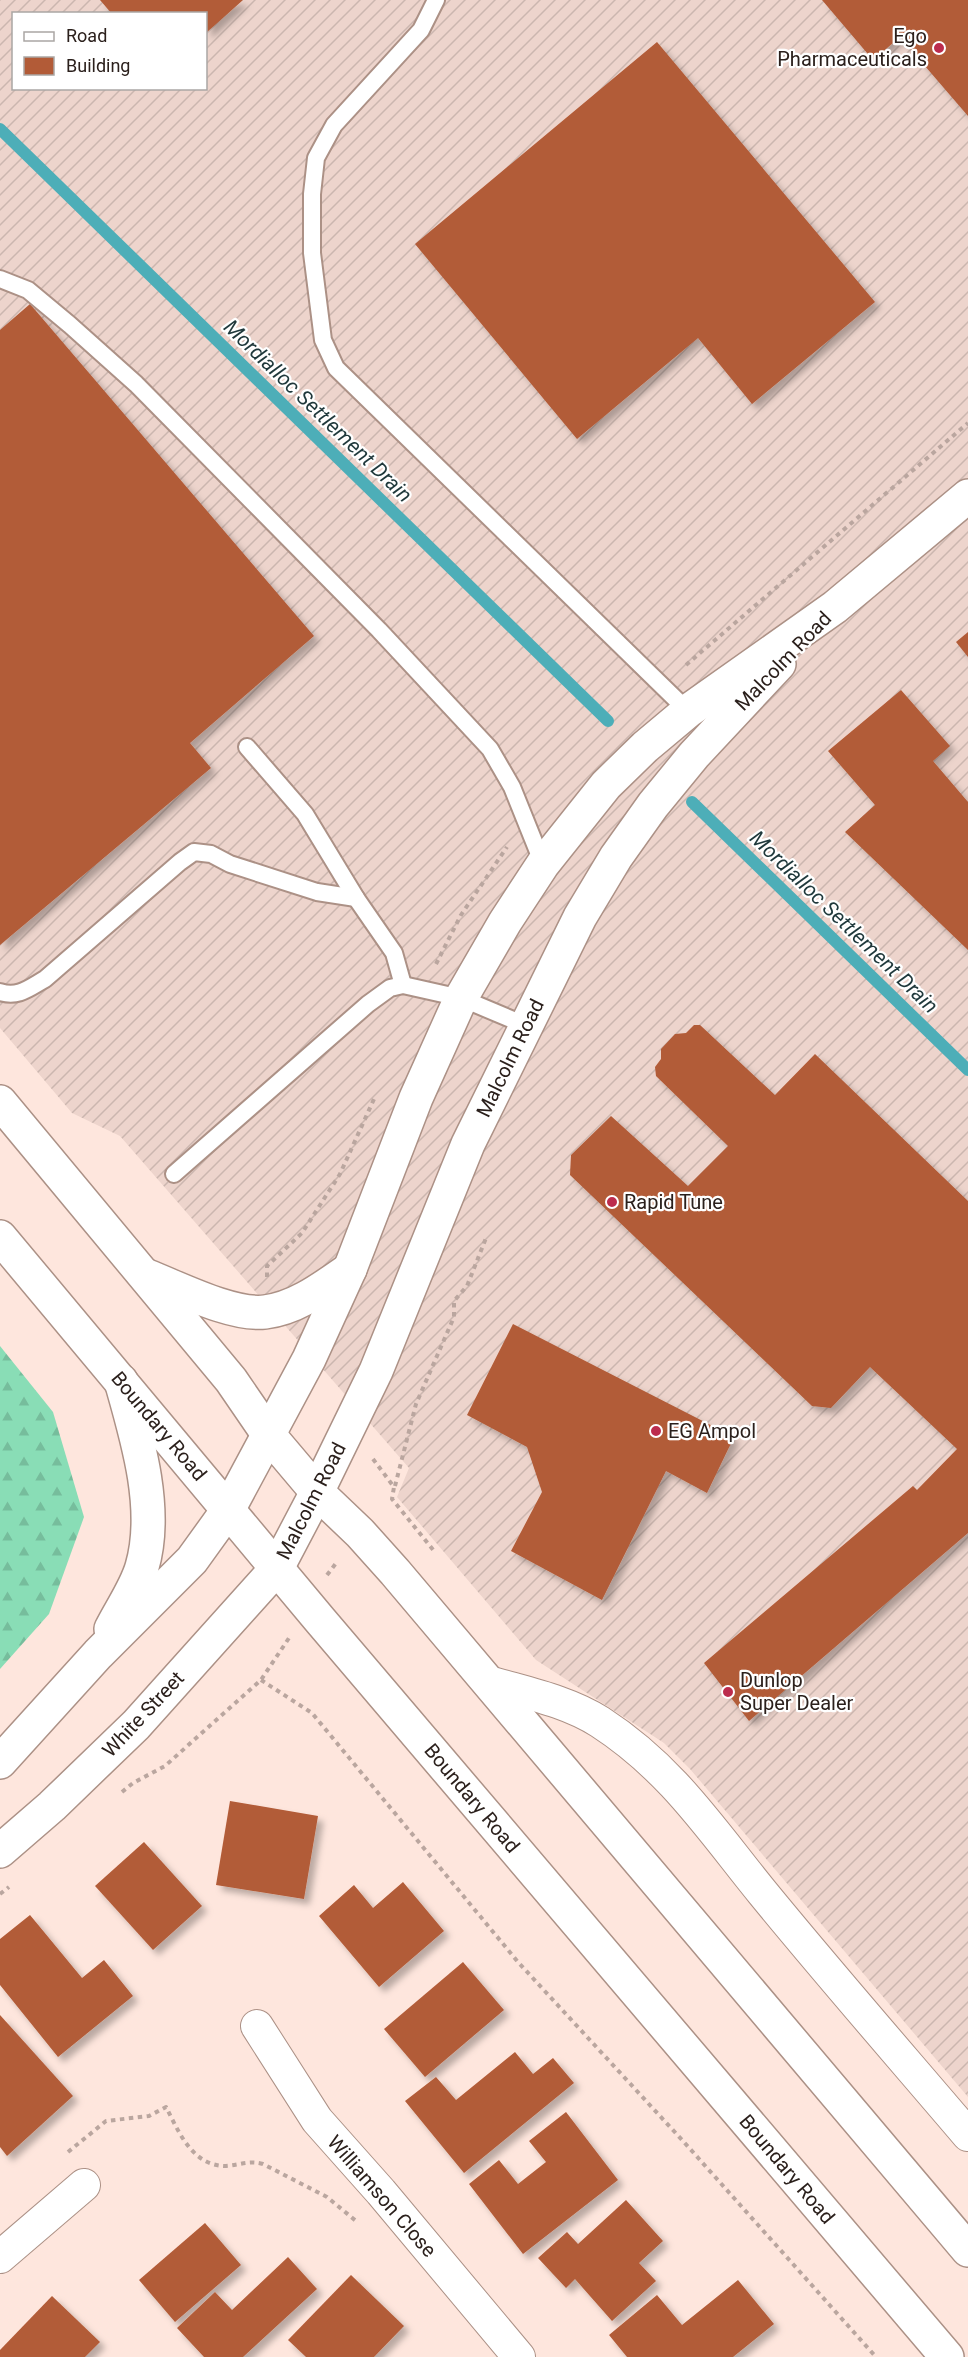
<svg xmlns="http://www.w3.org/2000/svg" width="968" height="2357" font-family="Roboto,sans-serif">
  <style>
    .industrial { fill: url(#industrial-furrows); fill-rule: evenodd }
    .forest { fill: url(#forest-firs) }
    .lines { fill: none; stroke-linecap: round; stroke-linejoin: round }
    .stream { stroke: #4daeb8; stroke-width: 12 }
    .building { fill: #b25b37; filter: url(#shadow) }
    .lane-casing { stroke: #ac9186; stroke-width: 20 }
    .street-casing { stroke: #ac9186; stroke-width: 34 }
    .secondary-casing { stroke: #ac9186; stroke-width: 36 }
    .primary-casing { stroke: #ac9186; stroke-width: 36 }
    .path { stroke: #baa69f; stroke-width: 4; stroke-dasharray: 4.5 4.5; stroke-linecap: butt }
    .lane { stroke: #fff; stroke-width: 16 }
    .street { stroke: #fff; stroke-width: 32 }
    .secondary { stroke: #fff; stroke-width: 33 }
    .primary { stroke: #fff; stroke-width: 33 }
    .poi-dot { fill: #bc2c4d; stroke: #fff; stroke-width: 2 }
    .labels { text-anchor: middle; stroke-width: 4.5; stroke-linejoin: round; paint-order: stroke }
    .poi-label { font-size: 20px; fill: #2b201c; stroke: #fff; text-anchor: start }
    .street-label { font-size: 20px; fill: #2b201c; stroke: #fff }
    .water-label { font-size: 21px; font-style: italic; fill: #1f383b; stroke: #fff }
  </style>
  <defs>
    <pattern id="industrial-furrows" width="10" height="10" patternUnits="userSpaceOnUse" patternTransform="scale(1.5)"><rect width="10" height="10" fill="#edd4cc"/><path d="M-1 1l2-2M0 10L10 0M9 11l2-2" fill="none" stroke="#cbb6af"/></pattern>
    <pattern id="forest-firs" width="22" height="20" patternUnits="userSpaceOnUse" patternTransform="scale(1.5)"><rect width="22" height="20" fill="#89ddb6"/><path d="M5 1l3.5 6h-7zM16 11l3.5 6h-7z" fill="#76bd9c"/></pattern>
    <filter id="shadow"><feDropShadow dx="5.5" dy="5.5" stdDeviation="3" flood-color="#0004"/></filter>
  </defs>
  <rect width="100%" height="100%" fill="#fee6dd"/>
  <path class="industrial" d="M0,0H968V2097L690,1769L664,1743L536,1660L397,1497L409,1468L120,1136L72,1113L0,1028ZM14,14H206V88H14Z"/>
  <path class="forest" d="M0,1346L53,1412L84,1517L49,1614L0,1669Z"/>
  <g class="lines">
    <g class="stream">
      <path d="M0,129L608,721"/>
      <path d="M692,802L968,1070"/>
    </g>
  </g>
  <g class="building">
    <path d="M100,0H243L206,33V14H112Z"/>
    <path d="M822,0H968V116L900,37L873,60Z"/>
    <path d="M657,42L875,302L752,404L698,338L577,439L415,244Z"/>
    <path d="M30,304L314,636L190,743L211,768L0,945V330Z"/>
    <path d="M968,632V657L956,642Z"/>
    <path d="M901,690L950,746L933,761L968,802V950L845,832L875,805L828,751Z"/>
    <path d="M694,1025H700L775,1095L815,1054L968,1201V1533L749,1721L704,1663L913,1486L917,1490L957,1449L870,1367L831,1408L812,1406L570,1175L571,1155L611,1116L688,1186L728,1146L656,1076L655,1067L661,1059V1049L675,1034L686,1033Z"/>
    <path d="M513,1324L734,1437L707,1493L666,1471L602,1600L511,1551L542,1492L527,1447L467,1415Z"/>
    <path d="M230,1801L318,1816L304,1899L216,1885Z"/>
    <path d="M144,1842L202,1906L153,1950L95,1886Z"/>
    <path d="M403,1882L444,1931L379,1987L319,1916L354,1885L373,1908Z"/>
    <path d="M30,1915L82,1978L104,1960L133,1996L58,2057L0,1985V1939Z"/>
    <path d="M463,1962L504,2010L425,2077L384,2029Z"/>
    <path d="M0,2015L73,2096L7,2156L0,2147Z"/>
    <path d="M515,2052L533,2074L553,2058L574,2083L464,2173L405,2101L436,2077L456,2100Z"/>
    <path d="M566,2112L618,2180L523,2254L469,2184L499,2160L518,2184L546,2162L529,2141Z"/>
    <path d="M626,2200L663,2241L639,2263L656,2281L612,2321L575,2279L566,2288L538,2258L567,2232L578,2244Z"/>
    <path d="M205,2223L241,2265L175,2322L139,2280Z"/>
    <path d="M288,2257L317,2289L243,2357H204L177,2328L215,2292L232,2310Z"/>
    <path d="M351,2275L404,2326L374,2357H306L288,2340Z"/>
    <path d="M738,2280L774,2324L733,2357H627L609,2335L657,2295L682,2325Z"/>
    <path d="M52,2296L100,2342L85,2357H0V2350Z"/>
  </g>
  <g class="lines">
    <g class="lane-casing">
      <g id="lane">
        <path d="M436,0L421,30L334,125L316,158L312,194V253L323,340L336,368L692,715"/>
        <path d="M0,279L28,290L70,325L136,384L379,630L490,749L512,787L543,864"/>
        <path d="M247,747L305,814L356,898L394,953L403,985"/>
        <path d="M0,992C18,998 29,988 45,979L180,862L194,852L211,854L230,864L317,892L356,898"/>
        <path d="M174,1174L368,1004L390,988L403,985L461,998L525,1025"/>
      </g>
    </g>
    <g class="street-casing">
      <g id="street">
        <path d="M489,1682C526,1693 567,1701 600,1722C671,1768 710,1828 762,1892C829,1974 899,2054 968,2135"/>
        <path d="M257,2026L317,2120L381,2192L519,2357"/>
        <path d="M0,2257L84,2185"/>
      </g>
    </g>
    <g class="secondary-casing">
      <g id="secondary">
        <path d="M147,1276C178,1288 232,1316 265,1312C297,1308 324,1287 350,1269"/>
        <path d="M111,1629C121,1609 136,1588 142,1567C159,1509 137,1437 121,1381"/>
        <path d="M0,1762L98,1654L192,1560L228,1510L309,1359L350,1269L416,1098L461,998L505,922L543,864L606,785L645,747L688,711L835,607L968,496"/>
        <path d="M0,1851L52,1806L136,1725L277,1568L317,1492L376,1371L468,1144L580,917L616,857L653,805L694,755L779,664"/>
      </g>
    </g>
    <g class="primary-casing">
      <g id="primary">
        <path d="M0,1102L231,1380L268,1434L317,1492L360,1533L395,1572L968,2250"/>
        <path d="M0,1237L320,1620L947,2357"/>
      </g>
    </g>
    <g class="path">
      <path d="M686,665L968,423"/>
      <path d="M436,964L461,915L507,847"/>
      <path d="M267,1277V1266L302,1233L340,1174L374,1099"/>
      <path d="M373,1459L394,1487L392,1499L434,1551"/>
      <path d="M395,1486L416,1404L454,1317V1301L467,1286L486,1238"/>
      <path d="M327,1575L337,1562"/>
      <path d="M261,1680L312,1713L518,1962L683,2141L876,2357"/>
      <path d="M122,1792L133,1783L165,1766L261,1680L289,1638"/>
      <path d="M0,1894L9,1887"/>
      <path d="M68,2152L106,2121L149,2116L166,2107C179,2132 192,2166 226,2166C240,2165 249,2160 263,2164L327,2197L356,2221"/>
    </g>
    <use href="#lane" class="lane"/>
    <use href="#street" class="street"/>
    <use href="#secondary" class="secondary"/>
    <use href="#primary" class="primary"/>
  </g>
  <g class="poi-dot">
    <circle cx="939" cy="48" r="6"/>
    <circle cx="612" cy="1202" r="6"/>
    <circle cx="656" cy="1431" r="6"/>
    <circle cx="728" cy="1692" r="6"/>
  </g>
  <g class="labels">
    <g class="poi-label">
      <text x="927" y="43" text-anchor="end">Ego<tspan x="927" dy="23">Pharmaceuticals</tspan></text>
      <text x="624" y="1209">Rapid Tune</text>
      <text x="668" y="1438">EG Ampol</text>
      <text x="740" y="1687">Dunlop<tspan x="740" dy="23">Super Dealer</tspan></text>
    </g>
    <g class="street-label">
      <text transform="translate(783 661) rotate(-46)" y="7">Malcolm Road</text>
      <text transform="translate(510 1058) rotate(-64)" y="7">Malcolm Road</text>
      <text transform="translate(159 1426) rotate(50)" y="7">Boundary Road</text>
      <text transform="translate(311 1501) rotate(-63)" y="7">Malcolm Road</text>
      <text transform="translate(143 1714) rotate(-47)" y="7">White Street</text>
      <text transform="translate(472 1798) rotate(50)" y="7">Boundary Road</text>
      <text transform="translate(787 2169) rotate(50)" y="7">Boundary Road</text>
      <text transform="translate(382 2196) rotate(49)" y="7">Williamson Close</text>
    </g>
    <g class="water-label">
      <text transform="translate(318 411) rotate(44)" y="7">Mordialloc Settlement Drain</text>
      <text transform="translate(844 922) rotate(44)" y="7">Mordialloc Settlement Drain</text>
    </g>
  </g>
  <rect x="12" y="12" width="195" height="78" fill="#ffffff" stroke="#aaa6a4" stroke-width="1.5"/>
  <rect x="24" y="32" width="30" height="9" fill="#ffffff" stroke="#aaa6a4" stroke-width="1.5"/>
  <text x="66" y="42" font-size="18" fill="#2b201c">Road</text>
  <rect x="24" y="57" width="30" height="18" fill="#b25b37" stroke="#aaa6a4" stroke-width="1.5"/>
  <text x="66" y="72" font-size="18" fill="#2b201c">Building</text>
</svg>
